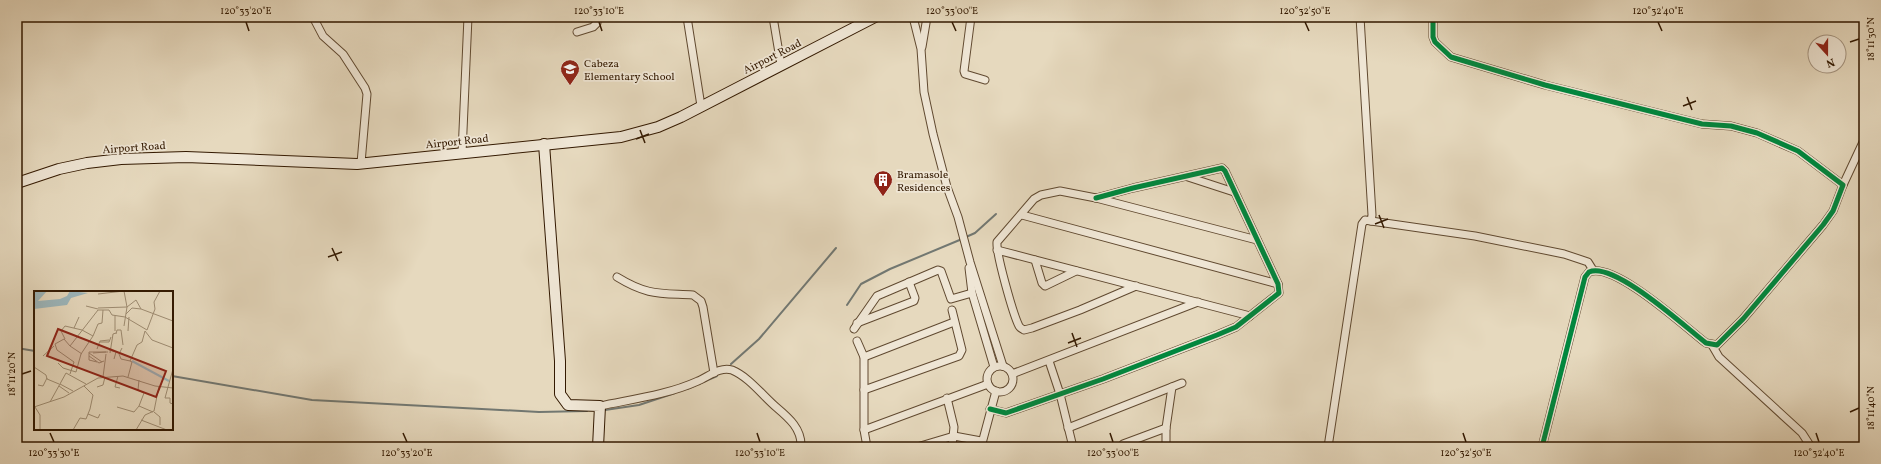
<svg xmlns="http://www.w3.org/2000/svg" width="1881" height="464" font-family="Vollkorn,serif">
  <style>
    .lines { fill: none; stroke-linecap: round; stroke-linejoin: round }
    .stream { stroke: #727872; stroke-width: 2 }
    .street-casing { stroke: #604930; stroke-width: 9 }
    .secondary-casing { stroke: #331901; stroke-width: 12 }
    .street { stroke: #efe6d5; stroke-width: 7 }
    .secondary { stroke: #efe6d5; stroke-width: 10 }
    .cycleway-casing { stroke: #efe6d5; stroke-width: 8 }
    .cycleway { stroke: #00873e; stroke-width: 5 }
    .ticks { fill: none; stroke: #331901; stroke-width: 1.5 }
    .labels { text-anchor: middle; stroke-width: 3.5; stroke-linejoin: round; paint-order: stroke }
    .street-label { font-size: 11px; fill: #331901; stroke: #efe6d5 }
    .poi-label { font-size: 11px; fill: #331901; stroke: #efe6d5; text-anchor: start }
    .inset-river { fill: none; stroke: #9cb7bd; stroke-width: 2 }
    .inset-road { fill: none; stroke: #9e8c72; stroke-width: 1 }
    .view { fill: #8f2418; fill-opacity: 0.15; stroke: #8f2418; stroke-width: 2 }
    .inset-edge { fill: none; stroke: #331901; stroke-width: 2 }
    .neatline { fill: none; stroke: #331901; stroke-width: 1.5 }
    .ticks-label { font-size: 10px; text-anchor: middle; fill: #331901 }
  </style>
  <rect width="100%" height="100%" fill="#e6d9be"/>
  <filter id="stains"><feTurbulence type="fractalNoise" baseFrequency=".005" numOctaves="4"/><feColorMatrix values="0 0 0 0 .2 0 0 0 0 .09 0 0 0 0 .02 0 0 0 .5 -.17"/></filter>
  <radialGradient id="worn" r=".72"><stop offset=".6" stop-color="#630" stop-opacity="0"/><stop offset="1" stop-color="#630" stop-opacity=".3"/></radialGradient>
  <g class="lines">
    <g class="stream">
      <path d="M966,237L975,233L996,214"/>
      <path d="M847,305L861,284L890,269L962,239"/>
      <path d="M17,348L35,351"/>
      <path d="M731,364L759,339L836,248"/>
      <path d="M172,376L312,400L539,412L587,411"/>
      <path d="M687,389L717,376"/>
      <path d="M605,410L639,405L675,393"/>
    </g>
    <g class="street-casing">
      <g id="street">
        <path d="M313,17L323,36L343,54L365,88L367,94L361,163"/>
        <path d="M687,17L701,106"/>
        <path d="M773,17L781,65"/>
        <path d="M913,17L921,49L924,92L933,134L947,187L958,217L970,262L1003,366"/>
        <path d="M971,17L964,71L965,74L985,80"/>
        <path d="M1433,17V37L1435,42L1451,57L1545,85L1702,124L1731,126L1757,133L1798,151L1843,185L1833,211L1823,225L1743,319L1717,345L1706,343C1685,327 1614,261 1589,272L1585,277L1542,447"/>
        <path d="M577,32L593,27L597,23V17"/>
        <path d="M922,47L927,17"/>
        <path d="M462,153L468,17"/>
        <path d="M1188,177L1234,192"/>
        <path d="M1843,185L1864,140"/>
        <path d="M1022,215L1278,284"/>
        <path d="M1371,221L1475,236L1564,254L1588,262L1593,270"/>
        <path d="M997,250L1250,316"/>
        <path d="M1035,260L1042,283L1045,286L1076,271"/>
        <path d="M969,268L972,293L994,367"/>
        <path d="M617,277C648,296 660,293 693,295L701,301L703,307L714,373"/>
        <path d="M1136,286L1080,310L1032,328L1024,330C1021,328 1021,329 1019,326C1013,314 996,254 997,242L1034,199L1041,195L1060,191L1096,198L1257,240"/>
        <path d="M857,323L914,301L915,298L909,282"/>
        <path d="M854,329L877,296L938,270L941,271L951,299L972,293"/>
        <path d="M857,341L864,357V430L867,447"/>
        <path d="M1712,345L1719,357L1802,433L1811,447"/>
        <path d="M864,357L954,322"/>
        <path d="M1049,361L1060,394L1073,447"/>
        <circle cx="1000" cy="379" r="13"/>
        <path d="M1012,374L1198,302"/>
        <path d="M864,390L959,356L962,350L952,310"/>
        <path d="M947,398L954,427L952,447"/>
        <path d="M600,406C633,399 667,395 698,381C708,377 720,366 732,370C749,377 763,396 776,407C789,418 802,429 801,447"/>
        <path d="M990,409L1006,413L1103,379L1217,335L1236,327L1279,293L1278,284L1225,171L1222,168L1133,188L1096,198"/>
        <path d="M1068,428L1182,383"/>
        <path d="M864,430L988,384"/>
        <path d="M1123,444L1166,428"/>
        <path d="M917,447L954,436L981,441"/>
        <path d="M981,447L996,391"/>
        <path d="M1166,447V428L1172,387"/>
        <path d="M1328,447L1362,224L1365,220L1371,221L1372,215L1360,17"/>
      </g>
    </g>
    <g class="secondary-casing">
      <g id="secondary">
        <path d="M544,144L560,361V394L568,405L600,406L598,447"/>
        <path d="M17,183L59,169L87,163L121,159L186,157L357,164L621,137L658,127L681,117L875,17"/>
      </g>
    </g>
    <use href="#street" class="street"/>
    <use href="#secondary" class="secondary"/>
    <g class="cycleway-casing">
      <g id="cycleway">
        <path d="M1433,17V37L1435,42L1451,57L1545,85L1702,124L1731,126L1757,133L1798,151L1843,185L1833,211L1823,225L1743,319L1717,345L1706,343C1685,327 1614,261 1589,272L1585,277L1542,447"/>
        <path d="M990,409L1006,413L1103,379L1217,335L1236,327L1279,293L1278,284L1225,171L1222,168L1133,188L1096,198"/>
      </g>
    </g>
    <use href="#cycleway" class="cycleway"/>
  </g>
  <path class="ticks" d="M246,22L249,31M599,22L602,31M952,22L956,31M1305,22L1309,31M1658,22L1662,31M1850,42L1859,39M1687,97L1692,110M1683,106L1696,101M640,130L645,143M636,139L649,134M1379,215L1384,228M1375,224L1388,219M332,248L338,261M328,257L342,252M1072,333L1077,347M1068,343L1081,338M22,374L31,371M1850,412L1859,408M50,433L54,442M403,433L407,442M757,433L760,442M1110,433L1113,442M1463,433L1466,442M1816,433L1819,442"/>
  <defs>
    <g id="school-pin" transform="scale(1)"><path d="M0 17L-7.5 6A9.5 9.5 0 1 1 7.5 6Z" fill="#8f2418" stroke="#efe6d5"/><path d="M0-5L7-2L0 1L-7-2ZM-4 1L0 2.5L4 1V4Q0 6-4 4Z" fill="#fff"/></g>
    <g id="building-pin" transform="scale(1)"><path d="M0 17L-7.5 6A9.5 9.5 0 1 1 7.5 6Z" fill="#8f2418" stroke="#efe6d5"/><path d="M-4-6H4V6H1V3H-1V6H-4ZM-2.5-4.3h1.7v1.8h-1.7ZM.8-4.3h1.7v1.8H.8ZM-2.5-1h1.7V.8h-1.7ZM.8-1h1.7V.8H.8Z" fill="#fff"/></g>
  </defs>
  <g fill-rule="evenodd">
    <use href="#school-pin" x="570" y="69"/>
    <use href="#building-pin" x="883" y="180"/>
  </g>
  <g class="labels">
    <g class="street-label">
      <text transform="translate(772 56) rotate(-27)" y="4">Airport Road</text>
      <text transform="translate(457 141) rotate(-6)" y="4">Airport Road</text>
      <text transform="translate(134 147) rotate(-4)" y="4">Airport Road</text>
    </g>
    <g class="poi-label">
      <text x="584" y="67">Cabeza<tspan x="584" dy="13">Elementary School</tspan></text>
      <text x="897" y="178">Bramasole<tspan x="897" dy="13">Residences</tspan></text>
    </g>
  </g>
  <g transform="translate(34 291)">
    <rect width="139" height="139" fill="#e6d9be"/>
    <path d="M0,0H13L4,10L26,8L33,5L36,0L54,2L37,7L33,14L0,18Z" fill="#9cb7bd"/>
    <path class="inset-river" d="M98,70L135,90"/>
    <path class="inset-road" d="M64,3L90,0M52,15L64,18M93,16L102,9L107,18L139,30M64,17L93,16M92,23L98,17L107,18M90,35L93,16L90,0M40,37L45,26M48,39L59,45L64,33L68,32L69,19M81,40V25M94,40L95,26M82,43L83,39H87L89,54M31,48L27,40L31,35L48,39M66,51H75L77,46M36,55L48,63M88,57L85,63L87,68L96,70M63,58L66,50L75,49M75,59L82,61L80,68M55,62L68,71M59,62L72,61M76,62L79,43L82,42M9,65L20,55M55,65L65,72L70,70M63,71L55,69V61H74M24,72L29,77L42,81L47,63L59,45M0,76L12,84L13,88L25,93M36,83L40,71L23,59L21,53L30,48L36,55L64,19H75L78,24L91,26L113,39L121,18L120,11L126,0M84,85L81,96L86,97M69,86L72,63M94,86L98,71L96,70L103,54L108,51L111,40L118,49L139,57M105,89L104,99L110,102L105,115L119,121M26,93L39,100M4,94L9,95L13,87M25,95L35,102M63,96L69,94L71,86M134,96L131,107H136V112L139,113M134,96L139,78M16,111L32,82L52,93M0,116L30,106L64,87L89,85L121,95L139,97M1,116L6,124V139M83,116L100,121L105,115M120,121L126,126V134M54,123L64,127L66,123M107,129L133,139M39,139L46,127L52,128L56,118L59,104L50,95M102,139L111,124L120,120L125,95"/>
    <path class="view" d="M24,38L132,80L122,106L13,65Z"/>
    <rect width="139" height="139" class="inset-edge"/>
  </g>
  <rect width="1881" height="464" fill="none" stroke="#e6d9be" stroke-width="44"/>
  <g transform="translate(1827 54) rotate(159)"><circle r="19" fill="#efe6d5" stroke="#a49480"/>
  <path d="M0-3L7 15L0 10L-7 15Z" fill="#8f2418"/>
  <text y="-6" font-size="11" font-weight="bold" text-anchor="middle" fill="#331901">N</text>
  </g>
  <rect x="22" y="22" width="1837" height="420" class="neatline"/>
  <g class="ticks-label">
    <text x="246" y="14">120°33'20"E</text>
    <text x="599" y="14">120°33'10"E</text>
    <text x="952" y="14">120°33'00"E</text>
    <text x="1305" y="14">120°32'50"E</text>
    <text x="1658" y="14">120°32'40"E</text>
    <text transform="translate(1870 39) rotate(-90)" y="4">18°11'30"N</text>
    <text transform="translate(11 374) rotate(-90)" y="4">18°11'20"N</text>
    <text transform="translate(1870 408) rotate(-90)" y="4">18°11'40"N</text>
    <text x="54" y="456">120°33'30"E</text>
    <text x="407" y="456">120°33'20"E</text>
    <text x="760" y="456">120°33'10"E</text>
    <text x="1113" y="456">120°33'00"E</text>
    <text x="1466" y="456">120°32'50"E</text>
    <text x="1819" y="456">120°32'40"E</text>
  </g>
  <rect width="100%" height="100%" filter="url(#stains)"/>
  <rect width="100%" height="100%" fill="url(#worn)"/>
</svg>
